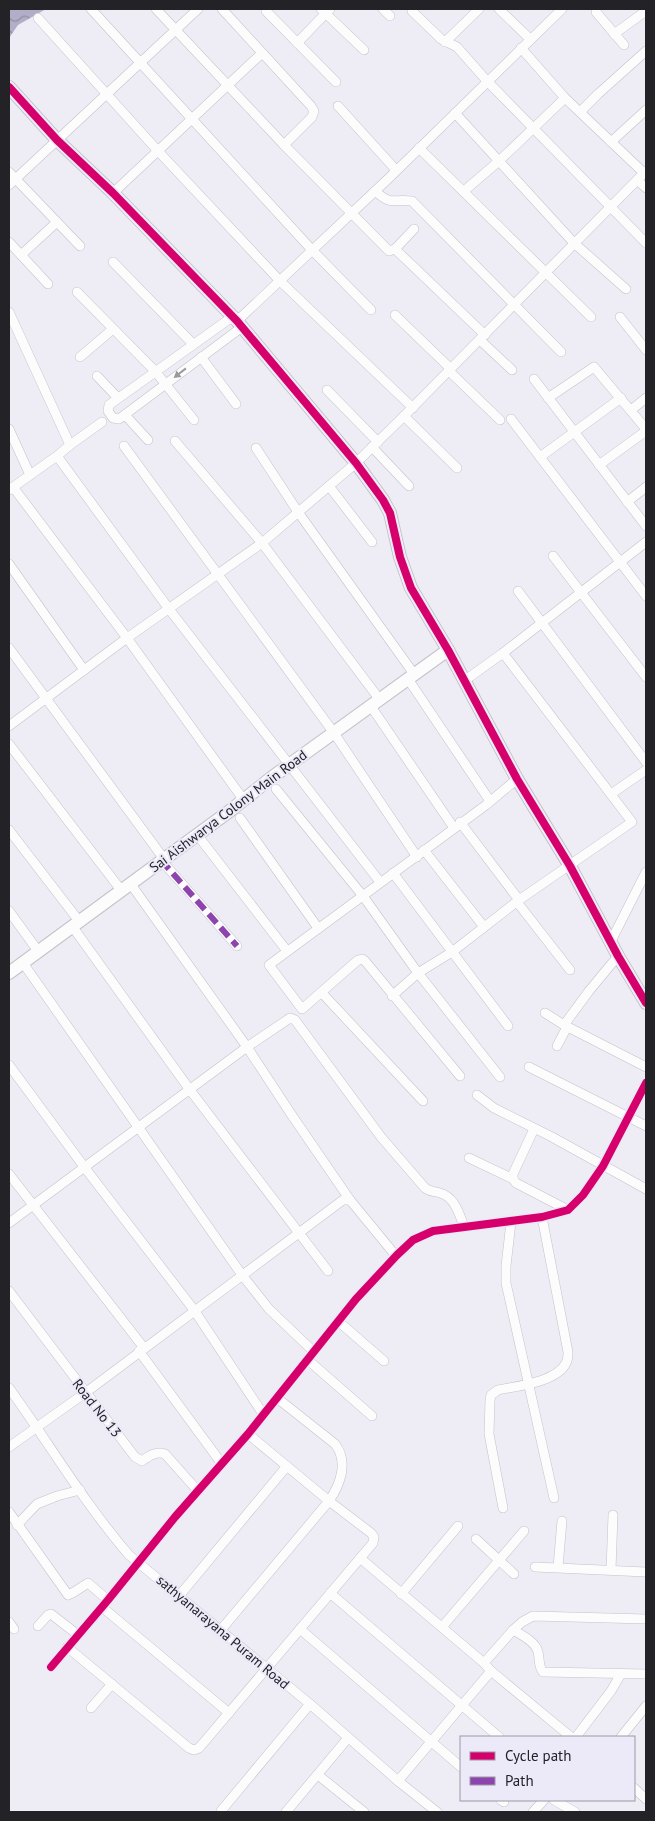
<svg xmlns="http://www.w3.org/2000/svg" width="655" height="1821" font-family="'PT Sans',sans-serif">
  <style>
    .water { fill: url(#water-waves) }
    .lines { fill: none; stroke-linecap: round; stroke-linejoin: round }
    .street-casing { stroke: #c4c3c9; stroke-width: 10 }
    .secondary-casing { stroke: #c4c3c9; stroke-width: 14 }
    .street { stroke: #fcfcfd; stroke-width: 9 }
    .secondary { stroke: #fcfcfd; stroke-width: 12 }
    .quiet { stroke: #8e44ad; stroke-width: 6; stroke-dasharray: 12 6; stroke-linecap: butt }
    .cycleway-casing { stroke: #ece9f8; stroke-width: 11 }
    .cycleway { stroke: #d6006c; stroke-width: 8 }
    .oneway { fill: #9a9a9d }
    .labels { text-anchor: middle; stroke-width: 4; stroke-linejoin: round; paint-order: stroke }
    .street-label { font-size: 14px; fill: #232227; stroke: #ece9f8 }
  </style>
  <defs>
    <pattern id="water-waves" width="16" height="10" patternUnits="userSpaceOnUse" patternTransform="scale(1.25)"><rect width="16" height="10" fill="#b3aec7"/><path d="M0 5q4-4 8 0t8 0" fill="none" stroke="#918da2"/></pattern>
  </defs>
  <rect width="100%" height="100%" fill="#eeecf4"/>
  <path class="water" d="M9,9H46L18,25L9,38Z"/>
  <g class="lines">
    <g class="street-casing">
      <g id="street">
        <path d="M91,9L312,250L371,310"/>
        <path d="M156,9L284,145L389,251L395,249L414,229"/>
        <path d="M222,9L311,106L314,111L312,117L284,145"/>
        <path d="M321,9L364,50"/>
        <path d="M383,9L390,16"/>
        <path d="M499,9L530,39"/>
        <path d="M266,11L336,82"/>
        <path d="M412,11L441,39L457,47L487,81L646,243"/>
        <path d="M596,12L624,45"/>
        <path d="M38,18L158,151L280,281L413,408"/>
        <path d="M614,34L646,11"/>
        <path d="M445,42L479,9"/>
        <path d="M297,43L330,9"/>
        <path d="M521,48L565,98L644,173"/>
        <path d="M338,106L396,170"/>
        <path d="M580,112L598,94L646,51"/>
        <path d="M455,113L574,243L626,289"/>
        <path d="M611,142L646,110"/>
        <path d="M419,148L591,317"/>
        <path d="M9,172L80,246"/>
        <path d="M637,180L646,188"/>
        <path d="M9,185L198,9"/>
        <path d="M375,191C393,207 392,198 412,201L561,352"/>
        <path d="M464,191L499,161L565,98"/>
        <path d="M113,193L261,54"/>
        <path d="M9,242L48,284"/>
        <path d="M395,249L485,335"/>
        <path d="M21,255L57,222"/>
        <path d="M113,262L193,344"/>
        <path d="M77,292L155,371L194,420"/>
        <path d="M9,312L70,445L57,456"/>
        <path d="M395,315L451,369"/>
        <path d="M232,317L109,405L108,411L113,418L119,419L242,327"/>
        <path d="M620,317L646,350"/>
        <path d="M237,321L389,178L562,9"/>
        <path d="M480,340L512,370"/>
        <path d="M80,357L113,329"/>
        <path d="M201,357L236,404"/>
        <path d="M449,371L500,420"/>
        <path d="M97,376L118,398"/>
        <path d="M534,379L646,526"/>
        <path d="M327,390L378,442"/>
        <path d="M548,398L594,367L646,429"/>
        <path d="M631,410L646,398"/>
        <path d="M125,415L148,440"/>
        <path d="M404,416L457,468"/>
        <path d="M511,419L646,596"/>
        <path d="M9,429L30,475"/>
        <path d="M175,441L262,543L380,700"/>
        <path d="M70,445L102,422"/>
        <path d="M124,446L334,733L417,857"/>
        <path d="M372,447L409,486"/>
        <path d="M256,448L298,512L414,674"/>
        <path d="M540,457L621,398"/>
        <path d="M599,465L646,431"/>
        <path d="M329,486L372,542"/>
        <path d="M13,487L127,638L243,799"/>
        <path d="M9,490L57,456L169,609L380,882"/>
        <path d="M627,502L646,487"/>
        <path d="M553,556L646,677"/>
        <path d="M9,564L84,670"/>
        <path d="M518,591L646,762"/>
        <path d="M9,648L164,859"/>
        <path d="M408,679L490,801"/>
        <path d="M464,681L503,653L646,542"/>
        <path d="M370,705L454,828"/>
        <path d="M9,726L127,638L262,543L356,463L404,416L646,171"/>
        <path d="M9,744L121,890"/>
        <path d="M276,789L363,896L418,973L500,1077"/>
        <path d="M611,794L646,770"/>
        <path d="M240,818L318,928"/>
        <path d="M460,822L519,900"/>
        <path d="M9,830L79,921"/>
        <path d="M202,841L287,951"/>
        <path d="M424,850L484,927"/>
        <path d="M161,860L237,946"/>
        <path d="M393,873L508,1026"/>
        <path d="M130,883L247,1047L291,1114L350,1200"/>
        <path d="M517,902L570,970"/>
        <path d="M9,911L38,951"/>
        <path d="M72,926L190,1090L328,1271"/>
        <path d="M611,941L646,872"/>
        <path d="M618,956L589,991L564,1025L646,1067"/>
        <path d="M23,963L242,1275L269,1309L313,1351"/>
        <path d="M322,993L423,1101"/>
        <path d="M392,996L418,973L452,952L519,900L632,822L503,653"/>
        <path d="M545,1013L564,1025"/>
        <path d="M557,1046L567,1027"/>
        <path d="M9,1065L85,1168L194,1310L263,1414"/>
        <path d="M529,1067L646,1126"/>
        <path d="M460,1076L365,961L362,959L358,960L302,1009L269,965L486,805L517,779"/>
        <path d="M477,1095L494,1108L552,1137L646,1189"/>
        <path d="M469,1158L513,1179V1174L534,1129"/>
        <path d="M9,1174L144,1348"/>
        <path d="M513,1179L516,1183L568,1210"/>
        <path d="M511,1222L506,1266V1283L554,1498"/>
        <path d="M9,1223L247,1047L290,1018L295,1020L381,1137L425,1188C430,1192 434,1191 440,1193C455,1197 459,1214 464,1226"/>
        <path d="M9,1291L135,1457L142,1461C149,1456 156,1451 165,1454L198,1491"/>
        <path d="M338,1321L384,1361"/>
        <path d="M139,1351L222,1464"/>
        <path d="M308,1360L372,1416"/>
        <path d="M9,1388C49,1443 84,1503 129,1555L310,1704L398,1781L437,1812"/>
        <path d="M9,1447L85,1393L343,1200H350L396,1256"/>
        <path d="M503,1508L489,1434L490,1400L491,1395L498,1390C517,1386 557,1382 566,1363C568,1360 568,1355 568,1352L542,1217"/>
        <path d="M9,1512L68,1595L74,1592L88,1583L108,1600"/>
        <path d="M17,1525L37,1504L57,1496L80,1490"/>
        <path d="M476,1539L514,1574"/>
        <path d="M360,1558L484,1663"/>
        <path d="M535,1567L646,1572"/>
        <path d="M558,1567L562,1521"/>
        <path d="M611,1570L613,1515"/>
        <path d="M330,1593L499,1737"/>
        <path d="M401,1594L458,1526"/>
        <path d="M179,1596L287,1466"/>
        <path d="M102,1607L229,1713"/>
        <path d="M9,1622L14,1629"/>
        <path d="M38,1626L48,1615L51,1614L78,1635"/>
        <path d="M442,1627L524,1531"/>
        <path d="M300,1629L461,1767"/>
        <path d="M513,1630C522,1635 536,1642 538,1652C540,1659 538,1666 543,1672L646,1674"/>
        <path d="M220,1631L329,1501C340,1485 349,1462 335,1444L277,1398"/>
        <path d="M67,1647L189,1748L194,1750L199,1748L373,1543L374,1537L371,1533L329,1501L248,1434"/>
        <path d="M51,1667L108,1600L175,1517L248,1434L356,1299L397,1255L413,1240L433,1231L542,1217L568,1210L583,1195L603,1166L646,1083"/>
        <path d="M491,1671L571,1737"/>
        <path d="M91,1708L112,1684"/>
        <path d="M576,1737L611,1691L621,1674"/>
        <path d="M621,1737L646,1706"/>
        <path d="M318,1775L364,1812"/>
        <path d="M398,1781L491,1671L484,1663L513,1630L522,1622L533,1616L646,1619"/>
        <path d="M634,1788L646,1799"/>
        <path d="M501,1800L504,1802"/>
        <path d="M554,1800L575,1812"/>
        <path d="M221,1811L310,1704"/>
        <path d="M286,1812L348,1738"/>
        <path d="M533,1812L544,1800"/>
      </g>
    </g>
    <g class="secondary-casing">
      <g id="secondary">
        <path d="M9,87L57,140L113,193L237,321L356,463L383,500L390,513L400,557L411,588L448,650L517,779L570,866L618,956L646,1003"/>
        <path d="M9,973L231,810L271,778L448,650"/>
      </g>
    </g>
    <use href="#street" class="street"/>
    <use href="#secondary" class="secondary"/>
    <path class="quiet" d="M161,860L237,946"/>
    <g class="cycleway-casing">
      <g id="cycleway">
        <path d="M9,87L57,140L113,193L237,321L356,463L383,500L390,513L400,557L411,588L448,650L517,779L570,866L618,956L646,1003"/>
        <path d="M51,1667L108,1600L175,1517L248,1434L356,1299L397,1255L413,1240L433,1231L542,1217L568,1210L583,1195L603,1166L646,1083"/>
      </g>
    </g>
    <use href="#cycleway" class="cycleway"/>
  </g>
  <defs><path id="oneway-solid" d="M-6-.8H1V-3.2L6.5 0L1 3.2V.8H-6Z" transform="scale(1.25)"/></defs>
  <use class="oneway" href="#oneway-solid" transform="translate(180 373) rotate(142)"/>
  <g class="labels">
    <g class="street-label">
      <text transform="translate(228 811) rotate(-37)" y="5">Sai Aishwarya Colony Main Road</text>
      <text transform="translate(97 1408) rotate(52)" y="5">Road No 13</text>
      <text transform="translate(223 1632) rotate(40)" y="5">sathyanarayana Puram Road</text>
    </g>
  </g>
  <rect width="655" height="1821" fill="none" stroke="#232227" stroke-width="20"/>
  <rect x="460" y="1736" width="175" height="65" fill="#ece9f8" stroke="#9c99a4"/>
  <rect x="470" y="1752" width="25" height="8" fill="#d6006c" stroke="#9c99a4"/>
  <text x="505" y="1761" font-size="15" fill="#232227">Cycle path</text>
  <rect x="470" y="1777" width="25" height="8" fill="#8e44ad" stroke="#9c99a4"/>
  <text x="505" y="1786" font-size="15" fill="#232227">Path</text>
</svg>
